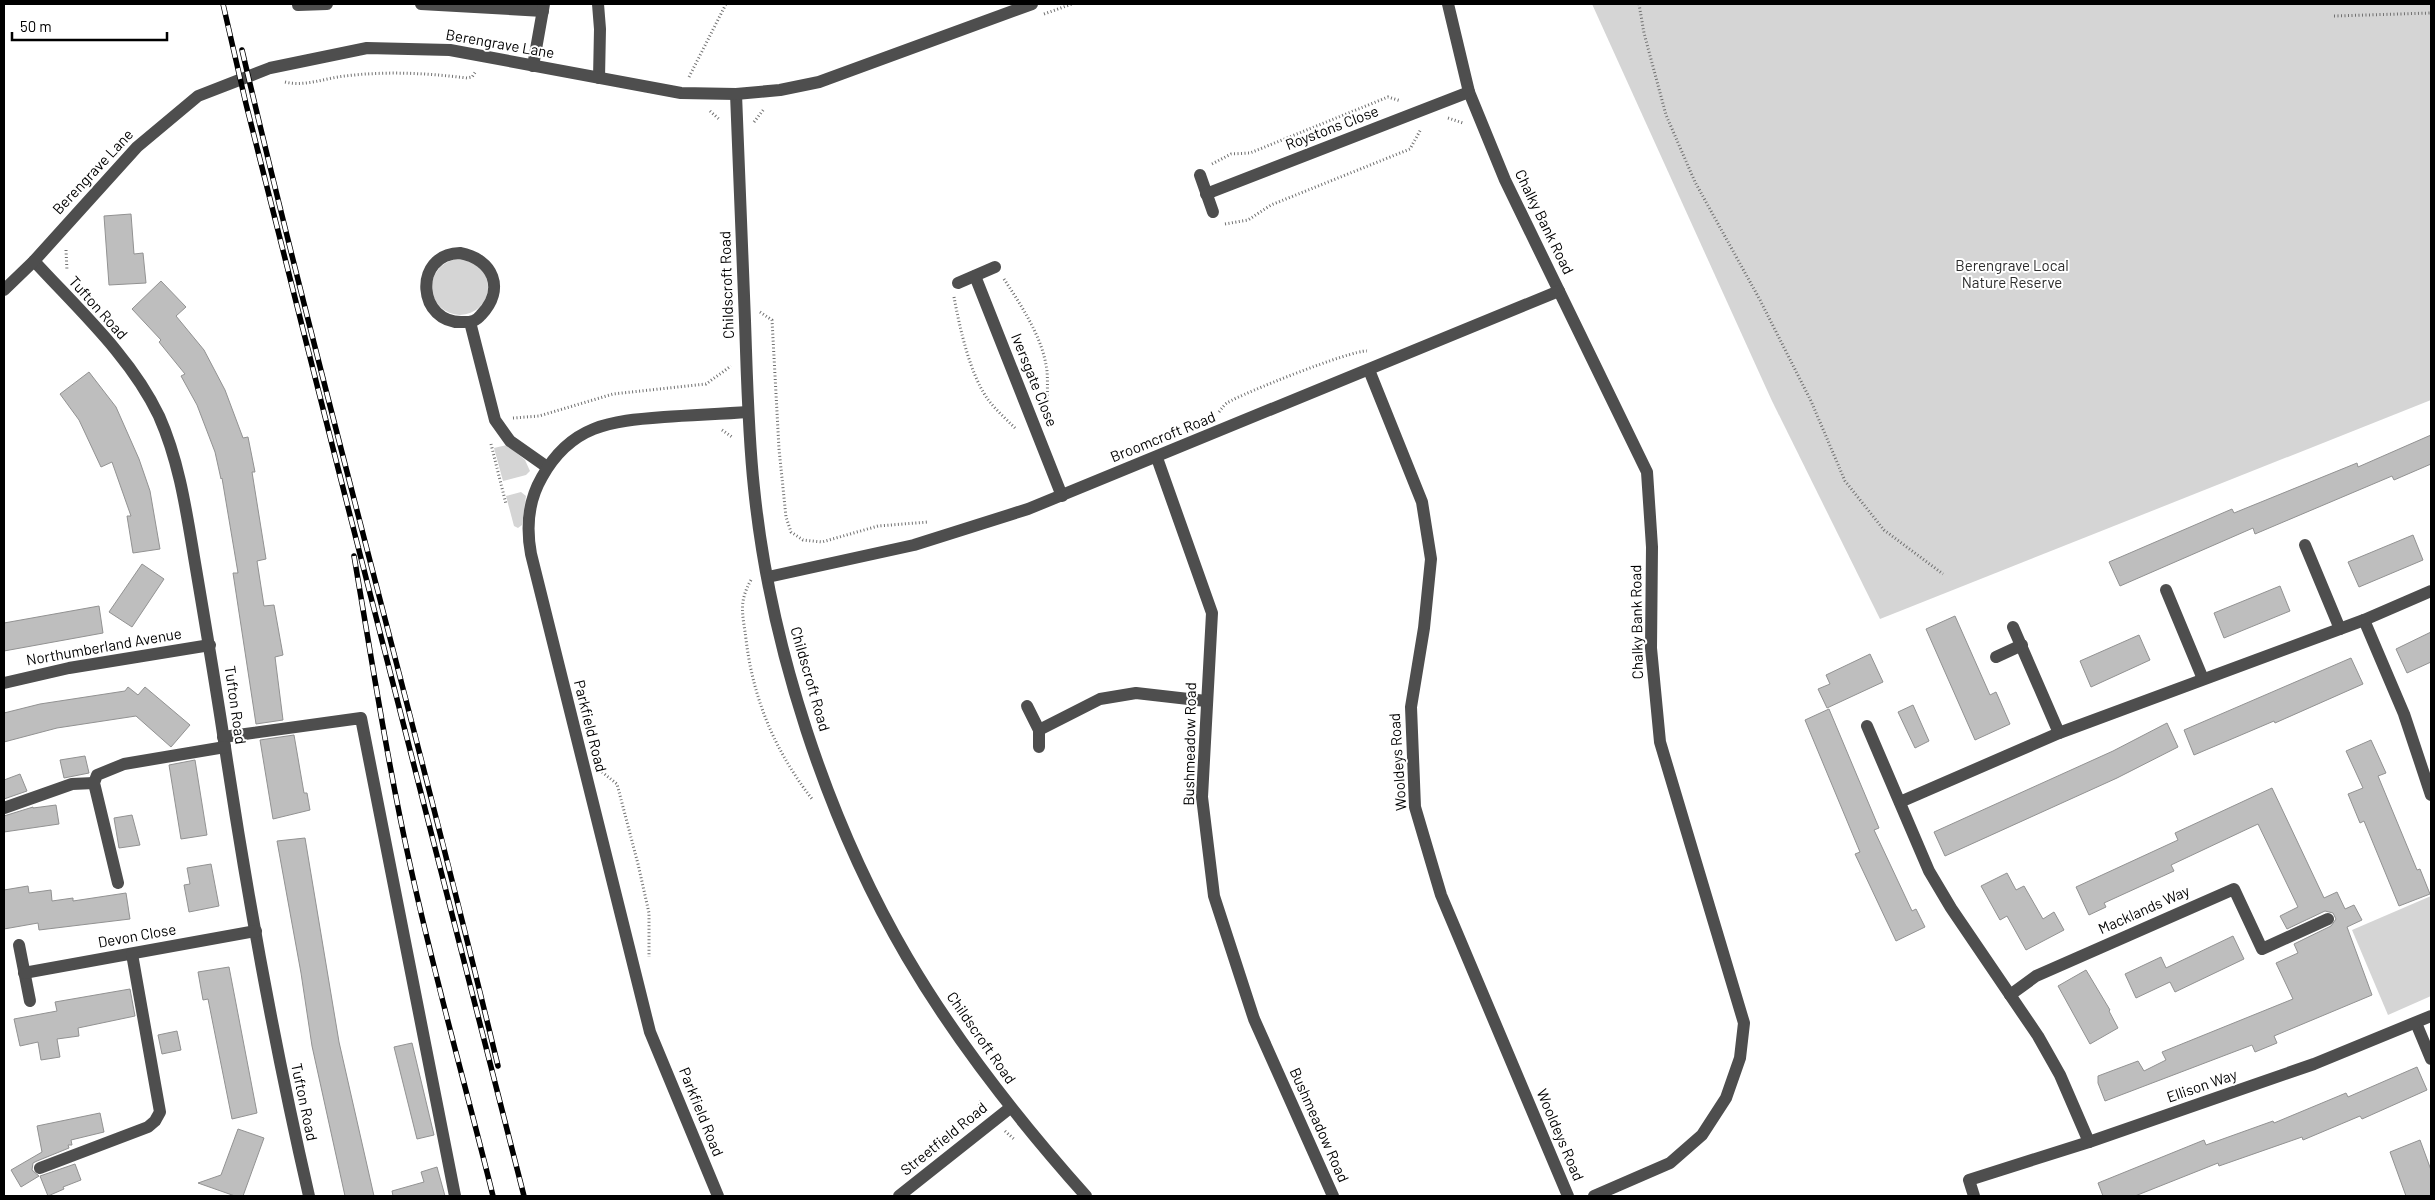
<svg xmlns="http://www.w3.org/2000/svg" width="2435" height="1200" font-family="Barlow,sans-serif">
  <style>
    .green { fill: #d5d5d5 }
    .building { fill: #bebebe; stroke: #929292 }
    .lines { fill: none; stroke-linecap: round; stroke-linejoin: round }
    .path { stroke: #707070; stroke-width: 3; stroke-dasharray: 1 2.5; stroke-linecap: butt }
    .minor { stroke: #4e4e4e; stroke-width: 12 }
    .rail-casing { stroke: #000; stroke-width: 5.5 }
    .rail { stroke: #fff; stroke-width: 4; stroke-dasharray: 11; stroke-linecap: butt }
    .labels { text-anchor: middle; stroke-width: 4; stroke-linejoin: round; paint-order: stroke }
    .street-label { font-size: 15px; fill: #000; stroke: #fff }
    .park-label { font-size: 15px; fill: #2c2c2c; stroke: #fff }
  </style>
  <rect width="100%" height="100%" fill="#fff"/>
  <g class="green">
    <path d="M1592,4H2431V400L1880,619L1772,401Z"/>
    <circle cx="460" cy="287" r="28"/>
    <path d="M507,445L525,460L530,471L526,475L503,481L494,448Z"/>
    <path d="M521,492L526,496L522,525L518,528L514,526L506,496Z"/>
    <path d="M2431,896V996L2388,1015L2352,930Z"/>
  </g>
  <g class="building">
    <path d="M131,214L134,254L143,253L146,283L109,285L104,216Z"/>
    <path d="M161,281L186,307L176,316L204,350L225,390L243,438L248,437L255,472H252L266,559L257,561L264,606L274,605L283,655L275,657L283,720L256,724L233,573H238L222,478L221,479L215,452L197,405L181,376L185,374L159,342L161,340L132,309Z"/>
    <path d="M89,372L116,407L139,459L150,491L160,549L133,553L127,516H131L112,462L101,467L79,420L60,394Z"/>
    <path d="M2431,435V464L2394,480L2392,476L2255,534L2253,528L2120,586L2109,562L2232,509L2234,513L2357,463L2358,467Z"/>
    <path d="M2413,535L2423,560L2359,587L2348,562Z"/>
    <path d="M142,564L164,579L132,627L109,612Z"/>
    <path d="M2280,586L2290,611L2224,638L2214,613Z"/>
    <path d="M99,606L103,633L4,651V623Z"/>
    <path d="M1955,616L1990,695L1996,692L2010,724L1975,740L1926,629Z"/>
    <path d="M2431,632V662L2407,673L2396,649Z"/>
    <path d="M2139,635L2150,660L2091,687L2080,661Z"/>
    <path d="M1870,654L1883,682L1827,708L1818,689L1830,684L1826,675Z"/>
    <path d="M2351,658L2363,684L2275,723L2274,721L2194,755L2184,730Z"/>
    <path d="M128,687L138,695L145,687L190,725L171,747L136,716L57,728L4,742V713L40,704L125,691Z"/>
    <path d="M1913,705L1929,741L1915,748L1898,712Z"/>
    <path d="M1829,709L1879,828L1874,830L1912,911L1916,909L1925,927L1896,941L1855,854L1860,852L1805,720Z"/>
    <path d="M2167,723L2178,747L2117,778L1945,856L1934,832L2113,751Z"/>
    <path d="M294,735L304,793H307L310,810L273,819L260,740Z"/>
    <path d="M2371,740L2386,773L2378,776L2417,870L2420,869L2430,894L2399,906L2364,821L2360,823L2348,794L2363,788L2346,751Z"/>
    <path d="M85,756L89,773L64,778L60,760Z"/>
    <path d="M195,760L207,835L181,839L169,765Z"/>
    <path d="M20,774L27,791L4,799V780Z"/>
    <path d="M2272,788L2324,898L2337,892L2345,909L2354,905L2362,920L2347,927L2372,995L2274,1036L2277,1043L2255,1052L2252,1045L2105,1101L2098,1083V1076L2138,1061L2144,1071L2166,1060L2162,1052L2293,999L2276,963L2298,953L2294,944L2331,926L2336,919L2333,913L2325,911L2287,929L2280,916L2298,907L2258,824L2171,865L2174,871L2104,903L2106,907L2089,915L2076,887L2178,840L2175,833Z"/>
    <path d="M56,805L59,824L4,832V816L33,807V808Z"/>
    <path d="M132,815L140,845L119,848L114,818Z"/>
    <path d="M305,838L339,1042L374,1196H345L312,1046L301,973L277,841Z"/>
    <path d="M211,864L219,906L189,912L184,885L190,884L187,868Z"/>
    <path d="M2007,873L2016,890L2024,886L2043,919L2054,912L2064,930L2026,950L2007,916L2000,920L1981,886Z"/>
    <path d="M28,886L29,893L51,890L52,901L73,898V901L126,893L130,919L39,930L38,923L4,929V890Z"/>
    <path d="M2233,936L2244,959L2175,992L2170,982L2136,998L2125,974L2161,957L2166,968Z"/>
    <path d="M229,967L257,1113L232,1119L208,999L203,1000L198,972Z"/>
    <path d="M2086,970L2110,1010L2109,1011L2118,1028L2090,1044L2058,986Z"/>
    <path d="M130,989L135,1016L78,1028L79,1036L57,1039L60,1057L41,1060L38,1042L20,1046L14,1019L57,1011L55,1002Z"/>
    <path d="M177,1031L181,1050L162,1054L158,1035Z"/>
    <path d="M412,1043L434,1135L417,1139L394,1047Z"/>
    <path d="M2417,1067L2427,1090L2362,1119L2360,1116L2303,1140L2302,1137L2219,1166L2218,1163L2135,1196H2103L2098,1183L2204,1140L2206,1145L2273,1121L2274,1123L2346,1093L2348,1097Z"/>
    <path d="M100,1113L104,1132L71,1140L72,1145H68L69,1148L37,1161L33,1163L32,1170L39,1176L21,1187L11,1170L42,1152L37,1126Z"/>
    <path d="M238,1129L264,1138L243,1196H235L198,1183L221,1175Z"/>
    <path d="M2420,1140L2431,1170V1196H2406L2390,1152Z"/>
    <path d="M75,1164L81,1180L63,1187L64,1189L48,1196L40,1176Z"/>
    <path d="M437,1167L445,1196H393L392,1191L424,1182L421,1172Z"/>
  </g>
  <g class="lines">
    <g class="path">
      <path d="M1639,4L1644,33L1666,115L1695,182L1760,300L1811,401L1845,481L1884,530L1943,574"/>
      <path d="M1044,14L1072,4"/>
      <path d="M2334,16L2431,13"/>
      <path d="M689,77L726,4"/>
      <path d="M285,82C305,87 325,78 345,76C386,71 426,73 467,78L472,77L476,71"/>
      <path d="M710,111L720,120"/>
      <path d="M1448,118L1463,123"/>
      <path d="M754,122L764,109"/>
      <path d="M1212,164L1231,154L1250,153L1388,97L1401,101"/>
      <path d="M1225,224L1248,220L1271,205L1410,149L1421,129"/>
      <path d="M66,250L67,271"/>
      <path d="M1004,279C1022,307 1043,338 1047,371C1048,384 1047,398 1047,411"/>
      <path d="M954,297C960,329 970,375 989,401C997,411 1007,420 1016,429"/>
      <path d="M760,312L772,320L779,449L786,517L791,532L803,540L822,542L878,526L928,522"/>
      <path d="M1219,412C1222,408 1224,405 1227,403C1243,393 1351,350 1367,351"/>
      <path d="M513,418L539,416L613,394L706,384L731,366"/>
      <path d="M722,430L732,437"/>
      <path d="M491,444L506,504"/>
      <path d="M751,580C738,603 743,615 746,639C753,699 775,751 812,799"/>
      <path d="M602,772L617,784L638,864L649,913V957"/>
      <path d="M978,1112L981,1099"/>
      <path d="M1005,1131L1015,1140"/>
    </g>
    <g class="minor">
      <path d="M421,4L543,11"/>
      <path d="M598,4L600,29L599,78"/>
      <path d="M1448,4L1469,92L1505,180L1647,472L1652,547L1651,648L1660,742L1744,1023L1740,1058L1726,1098L1702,1135L1670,1163L1594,1196"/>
      <path d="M298,5L327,4"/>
      <path d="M533,66L544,4"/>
      <path d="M736,94C739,169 742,245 745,321C747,377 748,433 754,488C770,646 827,820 907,957C958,1044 1020,1122 1086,1196"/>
      <path d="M1200,175L1213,212"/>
      <path d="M1206,194L1469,92"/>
      <path d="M460,253C493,259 506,289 481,315C476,321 472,322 464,322C417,325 412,254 460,253Z"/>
      <path d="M34,261C78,309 131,357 159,416C179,461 186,509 194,557C204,616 214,675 223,734C246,889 274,1044 309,1196"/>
      <path d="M975,276L1062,496"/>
      <path d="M958,283L995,267"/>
      <path d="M4,290L34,261L137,147L198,96L270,68L367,48L450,50L681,93L736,94L780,90L819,82L1032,4"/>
      <path d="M470,322L495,420L510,441L547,467"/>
      <path d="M1369,370L1422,502L1431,559L1424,628L1411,707L1415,807L1441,895L1568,1196"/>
      <path d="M1157,458L1212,613L1202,797L1214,896L1254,1019L1333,1196"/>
      <path d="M2305,545L2340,629"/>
      <path d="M768,577L914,545L1028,509L1559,291"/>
      <path d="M2166,590L2203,679"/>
      <path d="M2364,620L2404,714L2431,795"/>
      <path d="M2013,627L2059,733"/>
      <path d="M1996,657L2022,645"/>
      <path d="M4,683L69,668L210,645"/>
      <path d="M1027,706L1039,730V747"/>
      <path d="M1867,726L1929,871L1951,908L2038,1036L2060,1075L2089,1142"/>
      <path d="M1039,730L1100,699L1136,693L1206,701"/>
      <path d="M223,737L361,718L455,1196"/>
      <path d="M1900,802L2059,733L2364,620L2431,591"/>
      <path d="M4,808L72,784L94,783"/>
      <path d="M118,883L94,783L97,775L124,764L225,747"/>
      <path d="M19,945L30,1001"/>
      <path d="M24,973L256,931"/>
      <path d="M2010,995L2036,976L2234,889L2262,949L2328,919"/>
      <path d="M2416,1023L2431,1059"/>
      <path d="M40,1168L148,1127L155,1121L160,1112L132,954"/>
      <path d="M718,1196L650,1032L531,554C526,527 528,501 542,477C571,425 610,421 664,417C692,415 720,414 748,412"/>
      <path d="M899,1196L1010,1108"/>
      <path d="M1974,1196L1969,1180L2089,1142L2314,1064L2431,1016"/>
    </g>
    <g class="rail-casing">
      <g id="rail">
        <path d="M223,4L246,104L340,476L524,1196"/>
        <path d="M242,50C322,390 416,726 498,1066"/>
        <path d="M354,556C372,661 388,766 411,869C435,979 466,1087 493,1196"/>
      </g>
    </g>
    <use href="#rail" class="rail"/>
  </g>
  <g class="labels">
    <g class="street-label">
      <text transform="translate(500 44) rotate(10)" y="5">Berengrave Lane</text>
      <text transform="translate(1332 128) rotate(-21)" y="5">Roystons Close</text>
      <text transform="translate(93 172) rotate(-47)" y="5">Berengrave Lane</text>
      <text transform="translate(1544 222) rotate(64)" y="5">Chalky Bank Road</text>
      <text transform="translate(727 285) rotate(-92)" y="5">Childscroft Road</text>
      <text transform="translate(98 308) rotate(48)" y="5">Tufton Road</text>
      <text transform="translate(1034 380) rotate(68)" y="5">Iversgate Close</text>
      <text transform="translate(1163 437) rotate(-22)" y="5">Broomcroft Road</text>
      <text transform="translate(1637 622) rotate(-91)" y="5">Chalky Bank Road</text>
      <text transform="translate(104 647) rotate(-10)" y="5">Northumberland Avenue</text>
      <text transform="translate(810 679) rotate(74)" y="5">Childscroft Road</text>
      <text transform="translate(235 705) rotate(82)" y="5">Tufton Road</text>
      <text transform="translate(590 726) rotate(76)" y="5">Parkfield Road</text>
      <text transform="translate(1190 744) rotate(-89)" y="5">Bushmeadow Road</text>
      <text transform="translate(1398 762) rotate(-94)" y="5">Wooldeys Road</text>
      <text transform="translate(2144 910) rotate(-24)" y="5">Macklands Way</text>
      <text transform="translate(137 936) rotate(-10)" y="5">Devon Close</text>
      <text transform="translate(981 1038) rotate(55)" y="5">Childscroft Road</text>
      <text transform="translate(2202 1086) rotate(-19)" y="5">Ellison Way</text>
      <text transform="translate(304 1102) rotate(78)" y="5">Tufton Road</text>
      <text transform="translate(701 1112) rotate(68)" y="5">Parkfield Road</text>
      <text transform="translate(1319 1125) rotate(66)" y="5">Bushmeadow Road</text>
      <text transform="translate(1560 1135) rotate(67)" y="5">Wooldeys Road</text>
      <text transform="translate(944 1139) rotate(-39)" y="5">Streetfield Road</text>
    </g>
    <g class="park-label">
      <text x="2012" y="271">Berengrave Local<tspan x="2012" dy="17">Nature Reserve</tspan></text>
    </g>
  </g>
  <rect width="2435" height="1200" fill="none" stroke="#000000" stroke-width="10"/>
  <path d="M12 32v8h155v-8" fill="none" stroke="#000000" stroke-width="2.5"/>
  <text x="20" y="32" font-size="15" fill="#000000" stroke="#ffffff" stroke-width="4" paint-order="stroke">50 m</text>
</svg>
